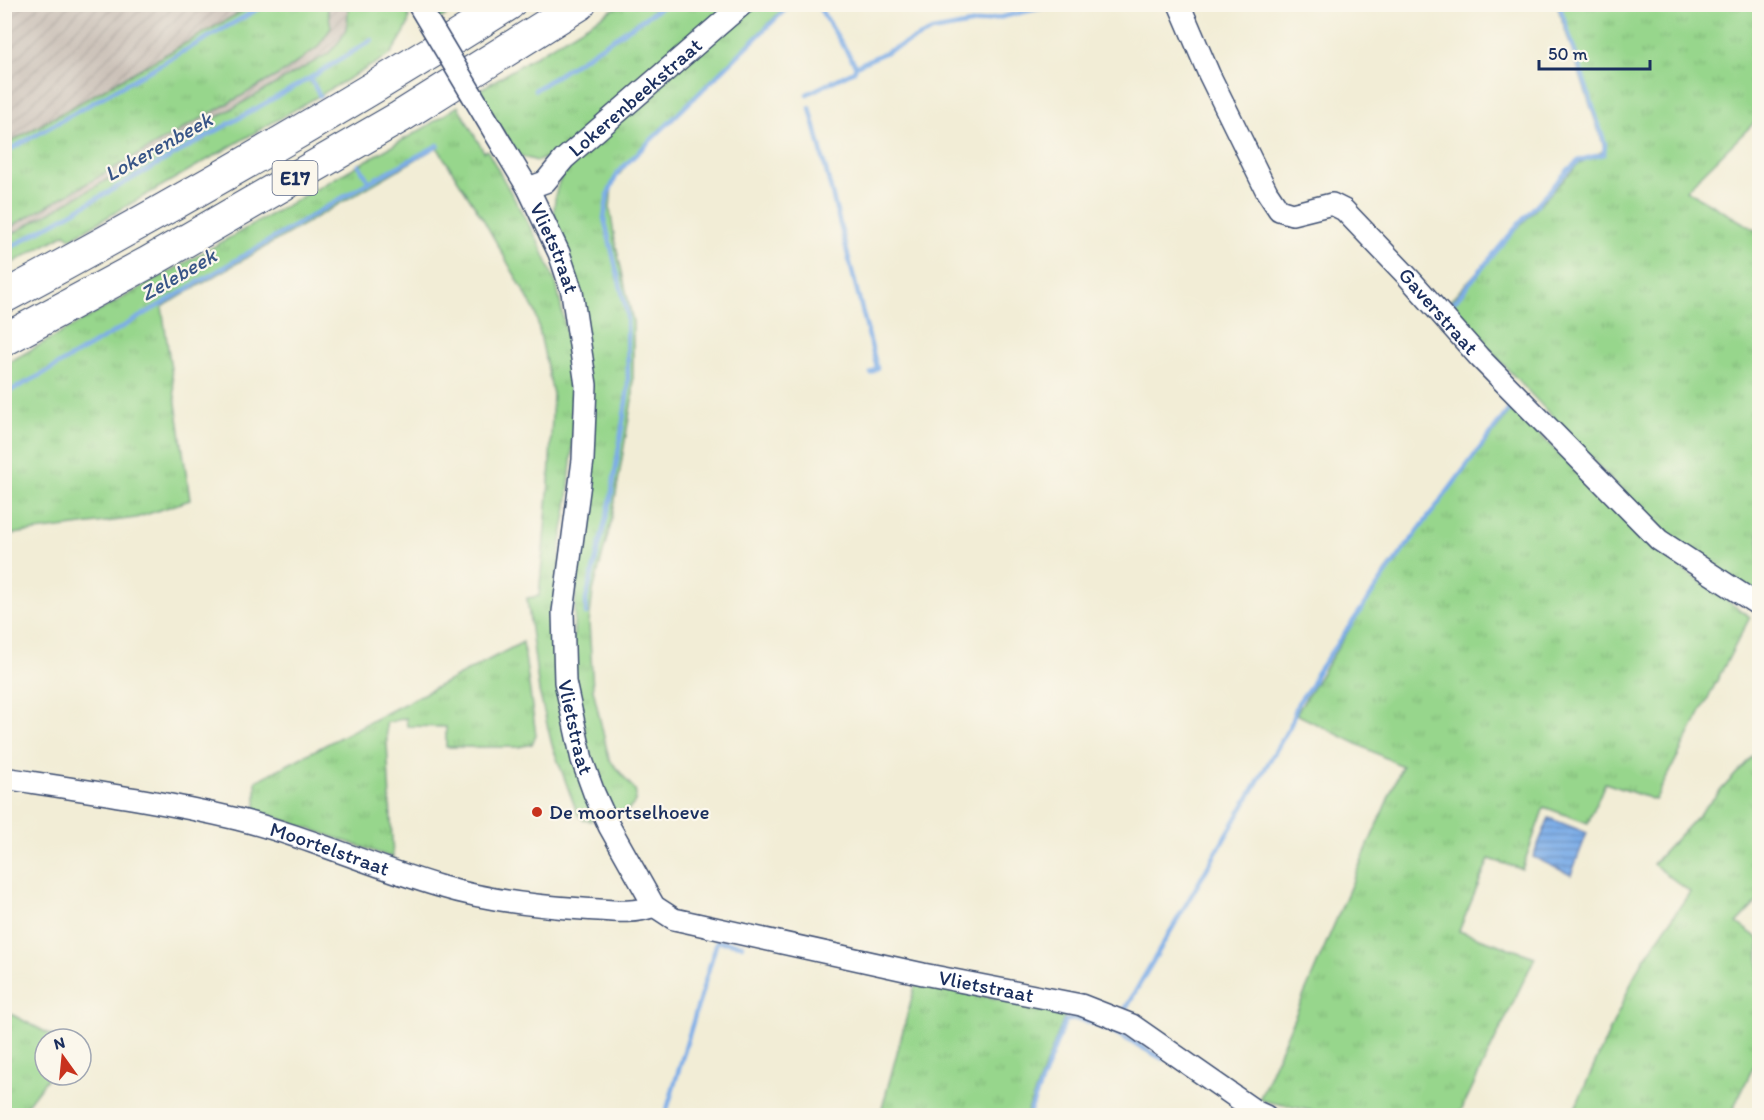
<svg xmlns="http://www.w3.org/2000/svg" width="1764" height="1120" font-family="Itim,sans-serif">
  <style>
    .industrial { fill: url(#industrial-furrows) }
    .grass { fill: url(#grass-tufts); stroke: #598275; stroke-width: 1.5 }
    .water { fill: url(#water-rules); stroke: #4c6ea2; stroke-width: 1.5 }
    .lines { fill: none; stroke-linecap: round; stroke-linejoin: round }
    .stream { stroke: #7dade7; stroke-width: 4.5 }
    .minor-casing { stroke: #3b4c70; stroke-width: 24 }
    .highway-casing { stroke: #3b4c70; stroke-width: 34 }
    .minor { stroke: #fff; stroke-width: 21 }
    .highway { stroke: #fff; stroke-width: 32 }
    .minor-bridge-casing { stroke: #3b4c70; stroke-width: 24; stroke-linecap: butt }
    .minor-bridge { stroke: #fff; stroke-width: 21 }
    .poi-dot { fill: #c8321e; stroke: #fbf7ec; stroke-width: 2 }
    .labels { text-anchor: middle; stroke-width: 4.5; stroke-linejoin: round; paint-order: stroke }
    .shield { fill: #fbf7ec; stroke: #5e6b89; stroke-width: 1.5 }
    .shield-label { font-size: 20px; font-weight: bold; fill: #1b2f5e }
    .street-label { font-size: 21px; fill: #1b2f5e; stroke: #fbf7ec }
    .poi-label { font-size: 21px; fill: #1b2f5e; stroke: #fbf7ec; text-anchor: start }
    .water-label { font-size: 22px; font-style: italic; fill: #385587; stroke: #fbf7ec }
  </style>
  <defs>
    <pattern id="industrial-furrows" width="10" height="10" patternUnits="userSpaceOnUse" patternTransform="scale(1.5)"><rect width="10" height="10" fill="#ccc2b9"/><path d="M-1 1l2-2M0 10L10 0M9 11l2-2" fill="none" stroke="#afa7a1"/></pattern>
    <pattern id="grass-tufts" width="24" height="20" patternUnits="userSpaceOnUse" patternTransform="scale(1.5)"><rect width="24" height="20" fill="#97d68c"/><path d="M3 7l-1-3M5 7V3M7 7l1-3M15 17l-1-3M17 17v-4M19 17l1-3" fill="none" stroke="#82b87b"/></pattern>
    <pattern id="water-rules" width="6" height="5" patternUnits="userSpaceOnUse" patternTransform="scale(1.5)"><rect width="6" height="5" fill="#7dade7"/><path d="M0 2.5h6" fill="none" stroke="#668dbe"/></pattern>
  </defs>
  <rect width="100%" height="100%" fill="#fbf7ec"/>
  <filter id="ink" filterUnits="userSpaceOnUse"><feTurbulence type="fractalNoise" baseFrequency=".0167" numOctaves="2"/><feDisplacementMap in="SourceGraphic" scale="12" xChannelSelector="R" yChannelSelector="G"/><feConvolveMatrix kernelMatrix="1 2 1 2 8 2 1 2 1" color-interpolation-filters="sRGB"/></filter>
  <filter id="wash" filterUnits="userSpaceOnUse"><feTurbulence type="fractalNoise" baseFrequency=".008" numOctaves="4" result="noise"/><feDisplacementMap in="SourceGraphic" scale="24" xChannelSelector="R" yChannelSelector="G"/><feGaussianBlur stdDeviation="1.35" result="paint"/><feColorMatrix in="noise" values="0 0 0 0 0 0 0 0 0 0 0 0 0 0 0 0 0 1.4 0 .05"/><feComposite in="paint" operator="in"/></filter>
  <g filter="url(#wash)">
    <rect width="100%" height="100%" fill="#f2edd6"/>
    <path class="industrial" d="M5,5H348V26L341,40L328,54L5,238Z"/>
    <g class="grass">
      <path d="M327,4L331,28L318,47L285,71L5,230V145L253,5Z"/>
      <path d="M348,5H406C416,22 400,39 390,55L71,238L65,234L5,267V238L328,54C346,35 348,31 348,5Z"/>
      <path d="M427,5H464L436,21Z"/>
      <path d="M620,5H736L561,154L537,161L520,156L476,92Z"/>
      <path d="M750,5H787L628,163L612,184L610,209L615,241L633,322V394L611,523L593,591L589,623L593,689L609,759L635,790C639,804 628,814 613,812L587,744L575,677L573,645L576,590L590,455L554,212C555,190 558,180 570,161Z"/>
      <path d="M1557,5H1759V118L1686,190L1759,232V599L1666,535L1617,486L1447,304L1578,164L1605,150Z"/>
      <path d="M458,106L484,152L487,150L539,243L557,286L567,337L575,389L574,427L567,508L561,541L554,624L595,814L591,821L584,820L578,815L552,745L539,691L527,598L539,596L549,483L553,394L535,311L483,219L437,147L162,307L190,500L136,518L5,535L4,365L424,128Z"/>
      <path d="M1513,408L1652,547L1750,617L1655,800L1605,783L1588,823L1544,807L1522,869L1489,859L1459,931L1535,957L1459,1115H1333L1259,1100L1402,766L1296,714L1386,571Z"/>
      <path d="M523,642L536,735L532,744L518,747H446V727L407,726L406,718L386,723L393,858L256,810V781Z"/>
      <path d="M1759,749V900L1737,923L1759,939V1055L1730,1115H1572L1638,968L1690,892L1653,864Z"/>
      <path d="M916,982L1066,1013L1026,1115L880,1116Z"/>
      <path d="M5,1011L59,1039H45V1075H50L19,1115H5Z"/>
    </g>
    <path class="water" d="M1549,818L1587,833L1571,875L1533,857Z"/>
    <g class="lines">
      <g class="stream">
        <path d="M817,4L856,66L932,31L976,23L1058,4"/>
        <path d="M310,78L372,40"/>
        <path d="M535,90L666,4"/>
        <path d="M807,94L854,71L856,66"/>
        <path d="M810,108L877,368L871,373"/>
        <path d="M4,153L267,4"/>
        <path d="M359,165L369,182"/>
        <path d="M4,251L310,78L320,96"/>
        <path d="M1450,311L1448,309L1519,224L1569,169L1580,160L1604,154L1605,144L1559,4"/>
        <path d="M4,394L39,376L369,182L438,145"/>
        <path d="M586,614V599L611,498L628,389L627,313L604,218L608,194L618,172L791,4"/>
        <path d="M1124,1011L1290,726L1298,703L1312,684L1316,674L1388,571L1510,408L1512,403L1510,401"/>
        <path d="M1114,1032L1163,1059"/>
        <path d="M665,1116L717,941L742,945"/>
        <path d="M1028,1116L1065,1021C1080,1015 1100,1026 1114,1032L1117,1027"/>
      </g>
    </g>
  </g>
  <g filter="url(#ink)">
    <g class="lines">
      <g class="minor-casing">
        <g id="minor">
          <path id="s1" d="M1179,4L1209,74L1267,192L1279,210L1292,214L1332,204L1344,210L1409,278L1479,357L1659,540L1760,606"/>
          <path id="s2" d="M502,145L528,188L559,253L572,292L586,385L583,460L563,612L565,682L582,760L594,793L609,826L654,906L674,919L923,974L1081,1005L1132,1025L1257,1112L1266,1116"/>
          <path id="s3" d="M528,188L545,182L564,159L743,4"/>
          <path id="s4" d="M4,778C82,790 161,801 237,819C306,836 371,866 439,886C485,900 535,906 583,909C607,910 631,915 654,906"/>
        </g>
      </g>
      <g class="highway-casing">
        <g id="highway">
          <path d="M4,297C176,205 344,108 509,4"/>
          <path d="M4,340L149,262L400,117L580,4"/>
        </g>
      </g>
      <use href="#minor" class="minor"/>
      <use href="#highway" class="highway"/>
      <g class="minor-bridge-casing">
        <path id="minor-bridge" d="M418,4L502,145"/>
      </g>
      <use href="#minor-bridge" class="minor-bridge"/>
    </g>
  </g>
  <circle class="poi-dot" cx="537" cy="812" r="6"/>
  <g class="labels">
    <rect class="shield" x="272.5" y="161" width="45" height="34" rx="4.5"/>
    <g class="shield-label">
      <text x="295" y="185">E17</text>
    </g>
    <g class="street-label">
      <text dy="7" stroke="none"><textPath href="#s3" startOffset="142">Lokerenbeekstraat</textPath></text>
      <text dy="7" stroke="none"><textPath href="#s2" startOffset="116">Vlietstraat</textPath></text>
      <text dy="7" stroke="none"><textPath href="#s1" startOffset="436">Gaverstraat</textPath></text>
      <text dy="7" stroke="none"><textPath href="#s2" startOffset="602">Vlietstraat</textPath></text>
      <text dy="7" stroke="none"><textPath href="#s4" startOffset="334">Moortelstraat</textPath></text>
      <text dy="7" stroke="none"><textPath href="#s2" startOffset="1142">Vlietstraat</textPath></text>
    </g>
    <g class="poi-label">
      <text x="549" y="819">De moortselhoeve</text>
    </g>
    <g class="water-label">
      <text transform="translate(158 146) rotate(-29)" y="8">Lokerenbeek</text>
      <text transform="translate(178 274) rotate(-30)" y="8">Zelebeek</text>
    </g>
  </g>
  <rect width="1764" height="1120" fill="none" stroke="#fbf7ec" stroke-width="24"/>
  <g transform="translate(63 1057) rotate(345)"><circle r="28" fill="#fbf7ec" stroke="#a1a7b3" stroke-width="1.5"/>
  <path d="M0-4.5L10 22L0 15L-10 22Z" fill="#c8321e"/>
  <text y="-9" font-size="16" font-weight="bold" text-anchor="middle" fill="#1b2f5e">N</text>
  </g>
  <path d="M1539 60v9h111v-9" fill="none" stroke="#1b2f5e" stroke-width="3"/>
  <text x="1548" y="60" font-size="18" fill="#1b2f5e" stroke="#fbf7ec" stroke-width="4.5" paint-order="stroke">50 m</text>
</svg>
